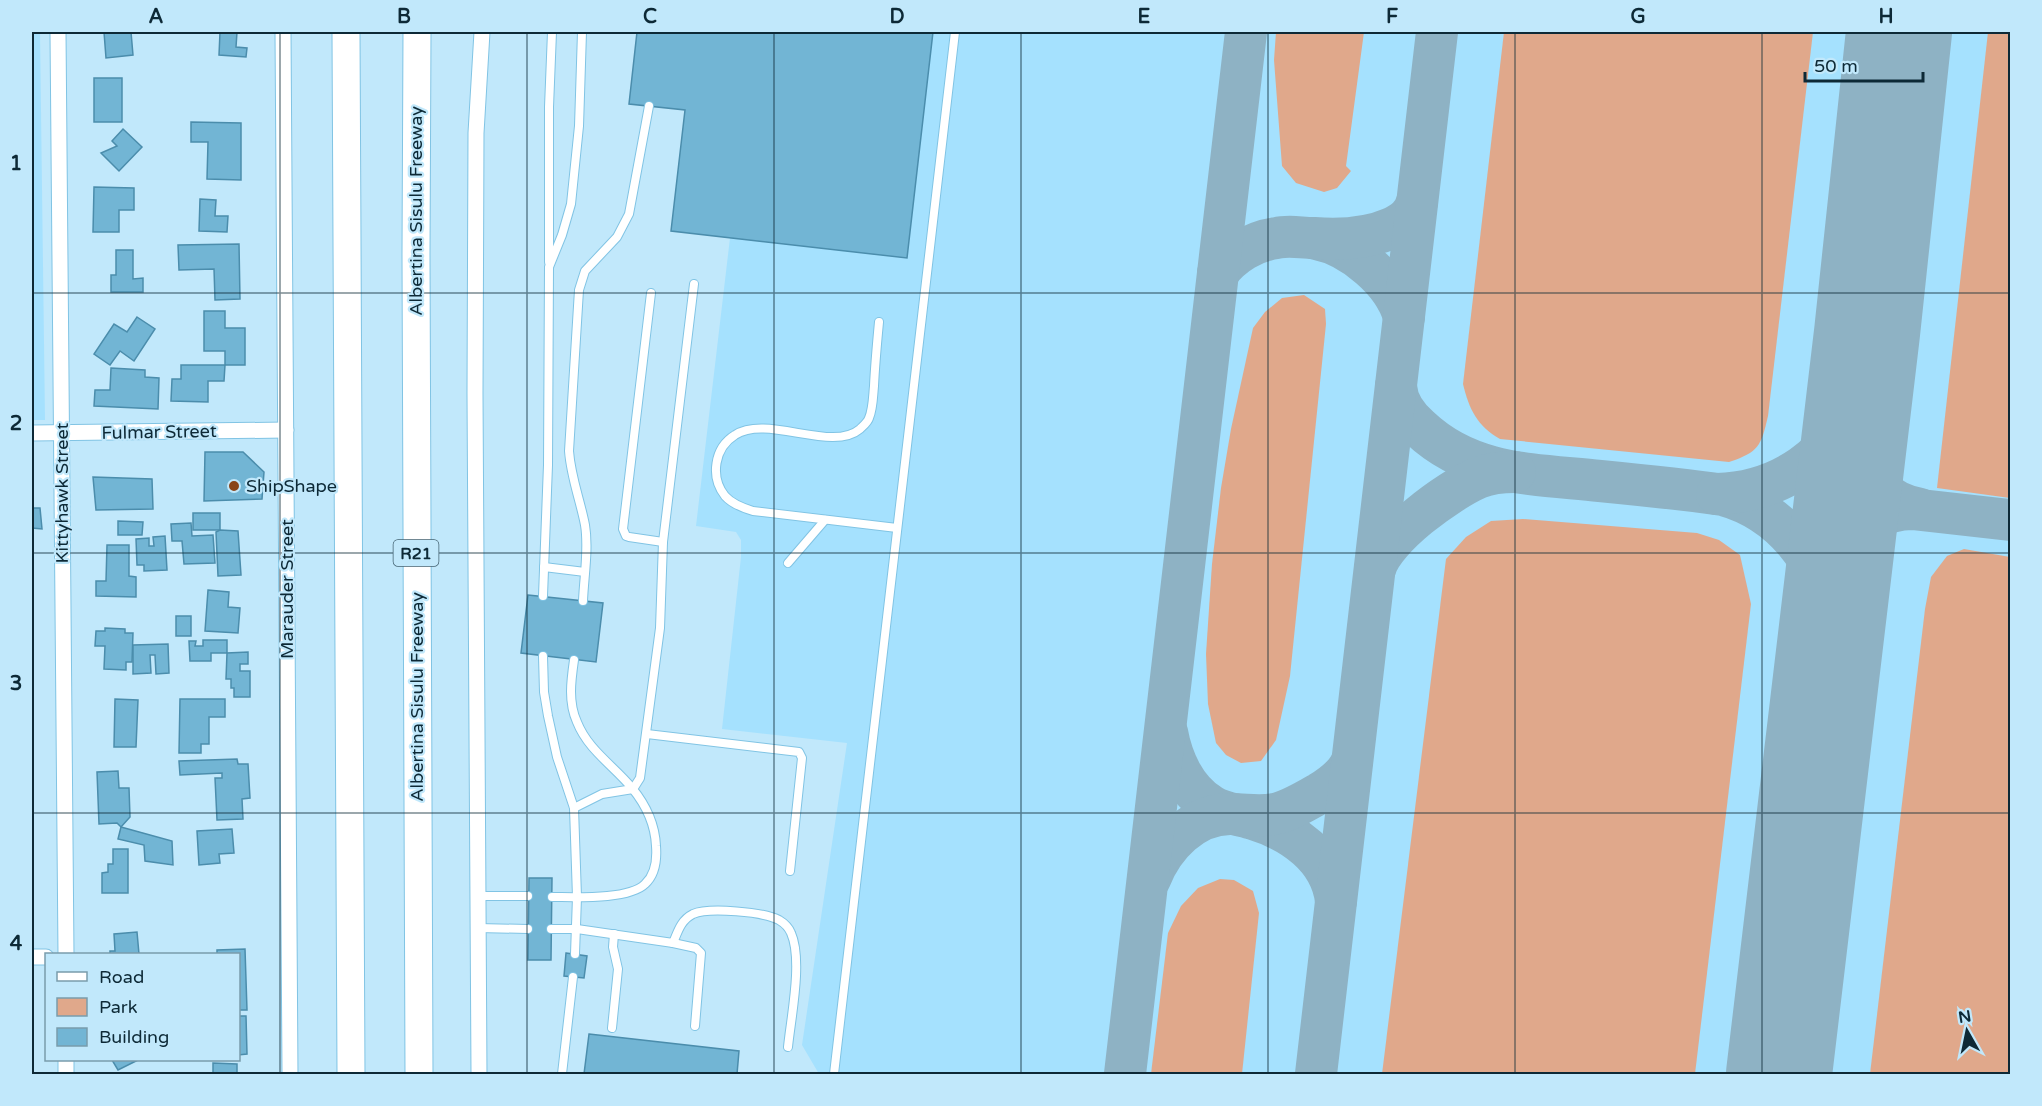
<svg xmlns="http://www.w3.org/2000/svg" width="2042" height="1106" font-family="'Varela Round',sans-serif">
  <style>
    .built { fill: #a5e1fe }
    .green { fill: #e0a88b }
    .lines { fill: none; stroke-linecap: round; stroke-linejoin: round }
    .taxiway { stroke: #8eb2c4; stroke-width: 42 }
    .runway { stroke: #8eb2c4; stroke-width: 106 }
    .building { fill: #72b5d4; stroke: #4b8dac; stroke-width: 1.5 }
    .lane-casing { stroke: #81c4e4; stroke-width: 10 }
    .street-casing { stroke: #81c4e4; stroke-width: 17 }
    .highway-casing { stroke: #81c4e4; stroke-width: 29 }
    .lane { stroke: #fff; stroke-width: 8 }
    .street { stroke: #fff; stroke-width: 15 }
    .highway { stroke: #fff; stroke-width: 27 }
    .grid { fill: none; stroke: #0d2936; stroke-width: 1.5; stroke-opacity: 0.55 }
    .poi-dot { fill: #894519; stroke: #c1e8fb; stroke-width: 2 }
    .labels { text-anchor: middle; stroke-width: 4.5; stroke-linejoin: round; paint-order: stroke }
    .shield { fill: #c1e8fb; stroke: #436271; stroke-width: 1.5 }
    .shield-label { font-size: 16px; font-weight: bold; fill: #0d2936 }
    .street-label { font-size: 18px; fill: #0d2936; stroke: #c1e8fb }
    .poi-label { font-size: 18px; fill: #0d2936; stroke: #c1e8fb; text-anchor: start }
    .neatline { fill: none; stroke: #0d2936; stroke-width: 2 }
    .grid-label { font-size: 20px; text-anchor: middle; font-weight: bold; fill: #0d2936 }
  </style>
  <rect width="100%" height="100%" fill="#c1e8fb"/>
  <g class="built">
    <path d="M32,32H40L45,420H32Z"/>
    <path d="M682,32H2010V1074H819L802,1045L847,743L722,729L741,557V540L736,532L696,526L730,238L671,231L685,110L673,108Z"/>
  </g>
  <g class="green">
    <path d="M1276,32H1364L1346,166L1351,171L1337,188L1324,192L1296,183L1282,166L1274,60Z"/>
    <path d="M1504,32H1813L1768,416C1761,446 1759,452 1729,462L1500,439C1477,426 1469,409 1463,384Z"/>
    <path d="M1988,32H2010V498L1937,488Z"/>
    <path d="M1304,295L1325,309L1326,324L1290,676L1276,740L1261,761L1241,763L1226,755L1216,743L1208,704L1206,654L1212,564L1221,488L1231,429L1253,328L1265,312L1282,298Z"/>
    <path d="M1523,519L1697,533L1719,540L1740,555L1751,604L1695,1074H1382L1446,559L1466,537L1491,521Z"/>
    <path d="M1964,549L2010,557V1074H1870L1925,609L1931,577L1947,556Z"/>
    <path d="M1220,879L1234,880L1253,891L1259,913L1242,1074H1151L1168,933L1181,906L1198,888Z"/>
  </g>
  <g class="lines">
    <g class="taxiway">
      <path d="M1316,239C1352,246 1394,281 1404,317"/>
      <path d="M1218,273C1232,254 1254,241 1277,238C1289,235 1301,238 1314,238C1341,240 1367,239 1392,228C1404,222 1413,216 1417,202"/>
      <path d="M1396,386C1397,403 1407,417 1420,428C1471,476 1535,474 1600,481C1641,485 1682,489 1723,495C1781,511 1823,562 1829,621C1831,640 1828,659 1827,677"/>
      <path d="M1862,393C1860,410 1857,428 1858,444C1860,479 1888,503 1920,509"/>
      <path d="M1717,494C1779,492 1835,456 1855,396C1866,361 1868,322 1873,286"/>
      <path d="M1375,569C1384,537 1448,491 1478,478C1490,473 1502,472 1515,472"/>
      <path d="M1834,620C1842,569 1845,511 1912,509L2010,520"/>
      <path d="M1167,732C1172,760 1185,789 1210,805C1223,814 1239,814 1253,819C1292,831 1331,857 1336,901"/>
      <path d="M1150,879C1163,846 1193,813 1232,814C1246,814 1259,817 1274,814C1290,811 1305,801 1320,793C1333,785 1346,776 1352,761"/>
      <path d="M1125,1074L1246,32"/>
      <path d="M1316,1074L1437,32"/>
    </g>
    <path class="runway" d="M1779,1074L1867,333L1899,32"/>
  </g>
  <g class="building">
    <path d="M104,32H131L133,55L106,58Z"/>
    <path d="M220,32H237L236,47L247,48L246,57L219,55Z"/>
    <path d="M637,32H933L907,258L671,231L685,110L629,104Z"/>
    <rect x="94" y="78" width="28" height="44"/>
    <path d="M191,122L241,123V180L207,179L208,142H191Z"/>
    <path d="M123,129L142,147L119,171L101,153L117,146L112,141Z"/>
    <path d="M94,187L134,188V210H119V232H93Z"/>
    <path d="M200,199L216,200L215,216H228L227,232L199,231Z"/>
    <path d="M239,244L240,299L215,300L214,269L179,270L178,245Z"/>
    <path d="M116,250H133V279L143,278V292H111V275H116Z"/>
    <path d="M204,311H225V328H245V365H225V351H204Z"/>
    <path d="M137,317L155,329L134,361L120,351L110,365L94,354L114,324L127,332Z"/>
    <path d="M181,365H225L224,381H208V402L171,401L172,379H181Z"/>
    <path d="M111,368L145,370V377L159,378L158,409L94,406L95,390H110Z"/>
    <path d="M205,452H243L264,472L262,499L204,501Z"/>
    <path d="M93,477L152,479L153,509L96,510Z"/>
    <path d="M32,508H40L42,529L32,528Z"/>
    <rect x="193" y="513" width="27" height="17"/>
    <path d="M118,521L143,522L142,535H118Z"/>
    <path d="M191,523L192,536L213,535L215,563L184,564L182,541H172L171,524Z"/>
    <path d="M220,530L238,531L241,575L218,576L216,532Z"/>
    <path d="M165,536L167,570L144,571V565H137L136,539L149,538V546H154L153,537Z"/>
    <path d="M107,545H129V576L136,577V597L96,596V581H106Z"/>
    <path d="M208,590L229,592L228,607L240,608L238,633L205,631Z"/>
    <path d="M528,595L603,603L596,662L521,653Z"/>
    <rect x="176" y="616" width="15" height="20"/>
    <path d="M105,628L125,629V633H133L132,662H126V670L104,669L105,646H95L96,631H105Z"/>
    <path d="M203,640H227V653H211V661H190L189,641H196L195,646H203Z"/>
    <path d="M168,644L169,673L156,674L155,655H150L151,673L133,674V645Z"/>
    <path d="M248,652V664H240V671H250V697H234V688H231V679H226L227,653Z"/>
    <path d="M115,699L138,700L136,747H114Z"/>
    <path d="M180,699H225V717H209V744H201V753H179Z"/>
    <path d="M237,759L238,764H248L250,798L242,799L243,819L217,820L215,778H222V773L180,775L179,761Z"/>
    <path d="M118,771L119,788H129L130,817L121,827L117,823L99,824L97,772Z"/>
    <path d="M121,827L172,841L173,865L145,861L144,845L118,839Z"/>
    <path d="M232,829L234,853L219,854L220,863L199,865L197,831Z"/>
    <path d="M113,849H128V893H102V873L108,872V864H113Z"/>
    <path d="M529,878H552L551,960H528Z"/>
    <path d="M137,932L139,954H110V951H115L114,934Z"/>
    <path d="M245,949L247,1010H238V954H217V950Z"/>
    <path d="M566,953L587,956L584,978L564,976Z"/>
    <path d="M238,1016H246L247,1054L238,1055Z"/>
    <path d="M589,1034L739,1051L737,1074H584Z"/>
    <path d="M112,1060H138L118,1070Z"/>
    <path d="M213,1063L237,1064V1074H213Z"/>
  </g>
  <g class="lines">
    <g class="lane-casing">
      <g id="lane">
        <path d="M549,262V107L552,32"/>
        <path d="M651,293L623,529L626,536L629,537L663,542"/>
        <path d="M879,322C877,343 875,365 874,386C873,396 873,409 869,418C868,422 863,426 860,429C832,453 767,414 735,435C714,448 710,477 725,496C732,504 743,508 753,511L897,528"/>
        <path d="M788,563L825,520"/>
        <path d="M544,567L585,572"/>
        <path d="M543,596L548,465L549,267L562,235L571,204L579,126L582,32"/>
        <path d="M583,601C584,576 589,549 585,525C580,499 571,478 569,451L579,290L585,271L617,237L629,214L649,106"/>
        <path d="M543,656L544,692L548,716L557,757L574,808L577,897L575,954"/>
        <path d="M647,734L799,752L802,758L790,871"/>
        <path d="M574,808L602,794L633,789L640,778L660,628L663,542L694,284"/>
        <path d="M478,896H528"/>
        <path d="M552,897C574,897 629,900 645,884C655,875 657,859 656,846C655,824 646,805 632,788C614,766 588,750 577,722C568,702 571,681 574,660"/>
        <path d="M478,928L528,929"/>
        <path d="M551,929H577L673,943C678,931 681,920 693,914C709,907 764,912 779,920C784,923 789,928 791,933C803,960 791,1017 788,1047"/>
        <path d="M673,943L696,948L701,953L695,1026"/>
        <path d="M612,1028L618,969L613,947L614,934"/>
        <path d="M562,1074L573,977"/>
        <path d="M834,1074L955,32"/>
      </g>
    </g>
    <g class="street-casing">
      <g id="street">
        <path d="M58,32L66,954"/>
        <path d="M283,32L290,1074"/>
        <path d="M32,433L286,430"/>
        <path d="M32,957H46"/>
        <path d="M66,1060V1074"/>
        <path d="M479,1074L475,394L476,133L482,32"/>
      </g>
    </g>
    <g class="highway-casing">
      <g id="highway">
        <path d="M346,32L351,1074"/>
        <path d="M417,32L416,254L419,1074"/>
      </g>
    </g>
    <use href="#lane" class="lane"/>
    <use href="#street" class="street"/>
    <use href="#highway" class="highway"/>
  </g>
  <path class="grid" d="M280,32V1074M527,32V1074M774,32V1074M1021,32V1074M1268,32V1074M1515,32V1074M1762,32V1074M32,293H2010M32,553H2010M32,813H2010"/>
  <circle class="poi-dot" cx="234" cy="486" r="6"/>
  <g class="labels">
    <rect class="shield" x="393.5" y="540" width="45" height="26" rx="4.5"/>
    <g class="shield-label">
      <text x="416" y="559">R21</text>
    </g>
    <g class="street-label">
      <text transform="translate(416 211) rotate(-90)" y="6">Albertina Sisulu Freeway</text>
      <text transform="translate(159 432) rotate(-1)" y="6">Fulmar Street</text>
      <text transform="translate(62 493) rotate(-90)" y="6">Kittyhawk Street</text>
      <text transform="translate(287 589) rotate(-90)" y="6">Marauder Street</text>
      <text transform="translate(417 697) rotate(-90)" y="6">Albertina Sisulu Freeway</text>
    </g>
    <g class="poi-label">
      <text x="246" y="492">ShipShape</text>
    </g>
  </g>
  <rect width="2042" height="1106" fill="none" stroke="#c1e8fb" stroke-width="66"/>
  <rect x="45" y="953" width="195" height="108" fill="#c1e8fb" stroke="#799cac" stroke-width="1.5"/>
  <rect x="57" y="972" width="30" height="9" fill="#ffffff" stroke="#799cac" stroke-width="1.5"/>
  <text x="99" y="983" font-size="18" fill="#0d2936">Road</text>
  <rect x="57" y="998" width="30" height="18" fill="#e0a88b" stroke="#799cac" stroke-width="1.5"/>
  <text x="99" y="1013" font-size="18" fill="#0d2936">Park</text>
  <rect x="57" y="1028" width="30" height="18" fill="#72b5d4" stroke="#799cac" stroke-width="1.5"/>
  <text x="99" y="1043" font-size="18" fill="#0d2936">Building</text>
  <g transform="translate(1967 1031) rotate(351)" stroke="#c1e8fb" stroke-width="4.5" paint-order="stroke">
  <path d="M0-4.5L10 22L0 15L-10 22Z" fill="#0d2936"/>
  <text y="-9" font-size="16" font-weight="bold" text-anchor="middle" fill="#0d2936">N</text>
  </g>
  <path d="M1805 72v9h118v-9" fill="none" stroke="#0d2936" stroke-width="3"/>
  <text x="1814" y="72" font-size="18" fill="#0d2936" stroke="#c1e8fb" stroke-width="4.5" paint-order="stroke">50 m</text>
  <rect x="33" y="33" width="1976" height="1040" class="neatline"/>
  <g class="grid-label">
    <text x="156" y="23">A</text>
    <text x="404" y="23">B</text>
    <text x="650" y="23">C</text>
    <text x="897" y="23">D</text>
    <text x="1144" y="23">E</text>
    <text x="1392" y="23">F</text>
    <text x="1638" y="23">G</text>
    <text x="1886" y="23">H</text>
    <text x="16" y="170">1</text>
    <text x="16" y="430">2</text>
    <text x="16" y="690">3</text>
    <text x="16" y="950">4</text>
  </g>
</svg>
